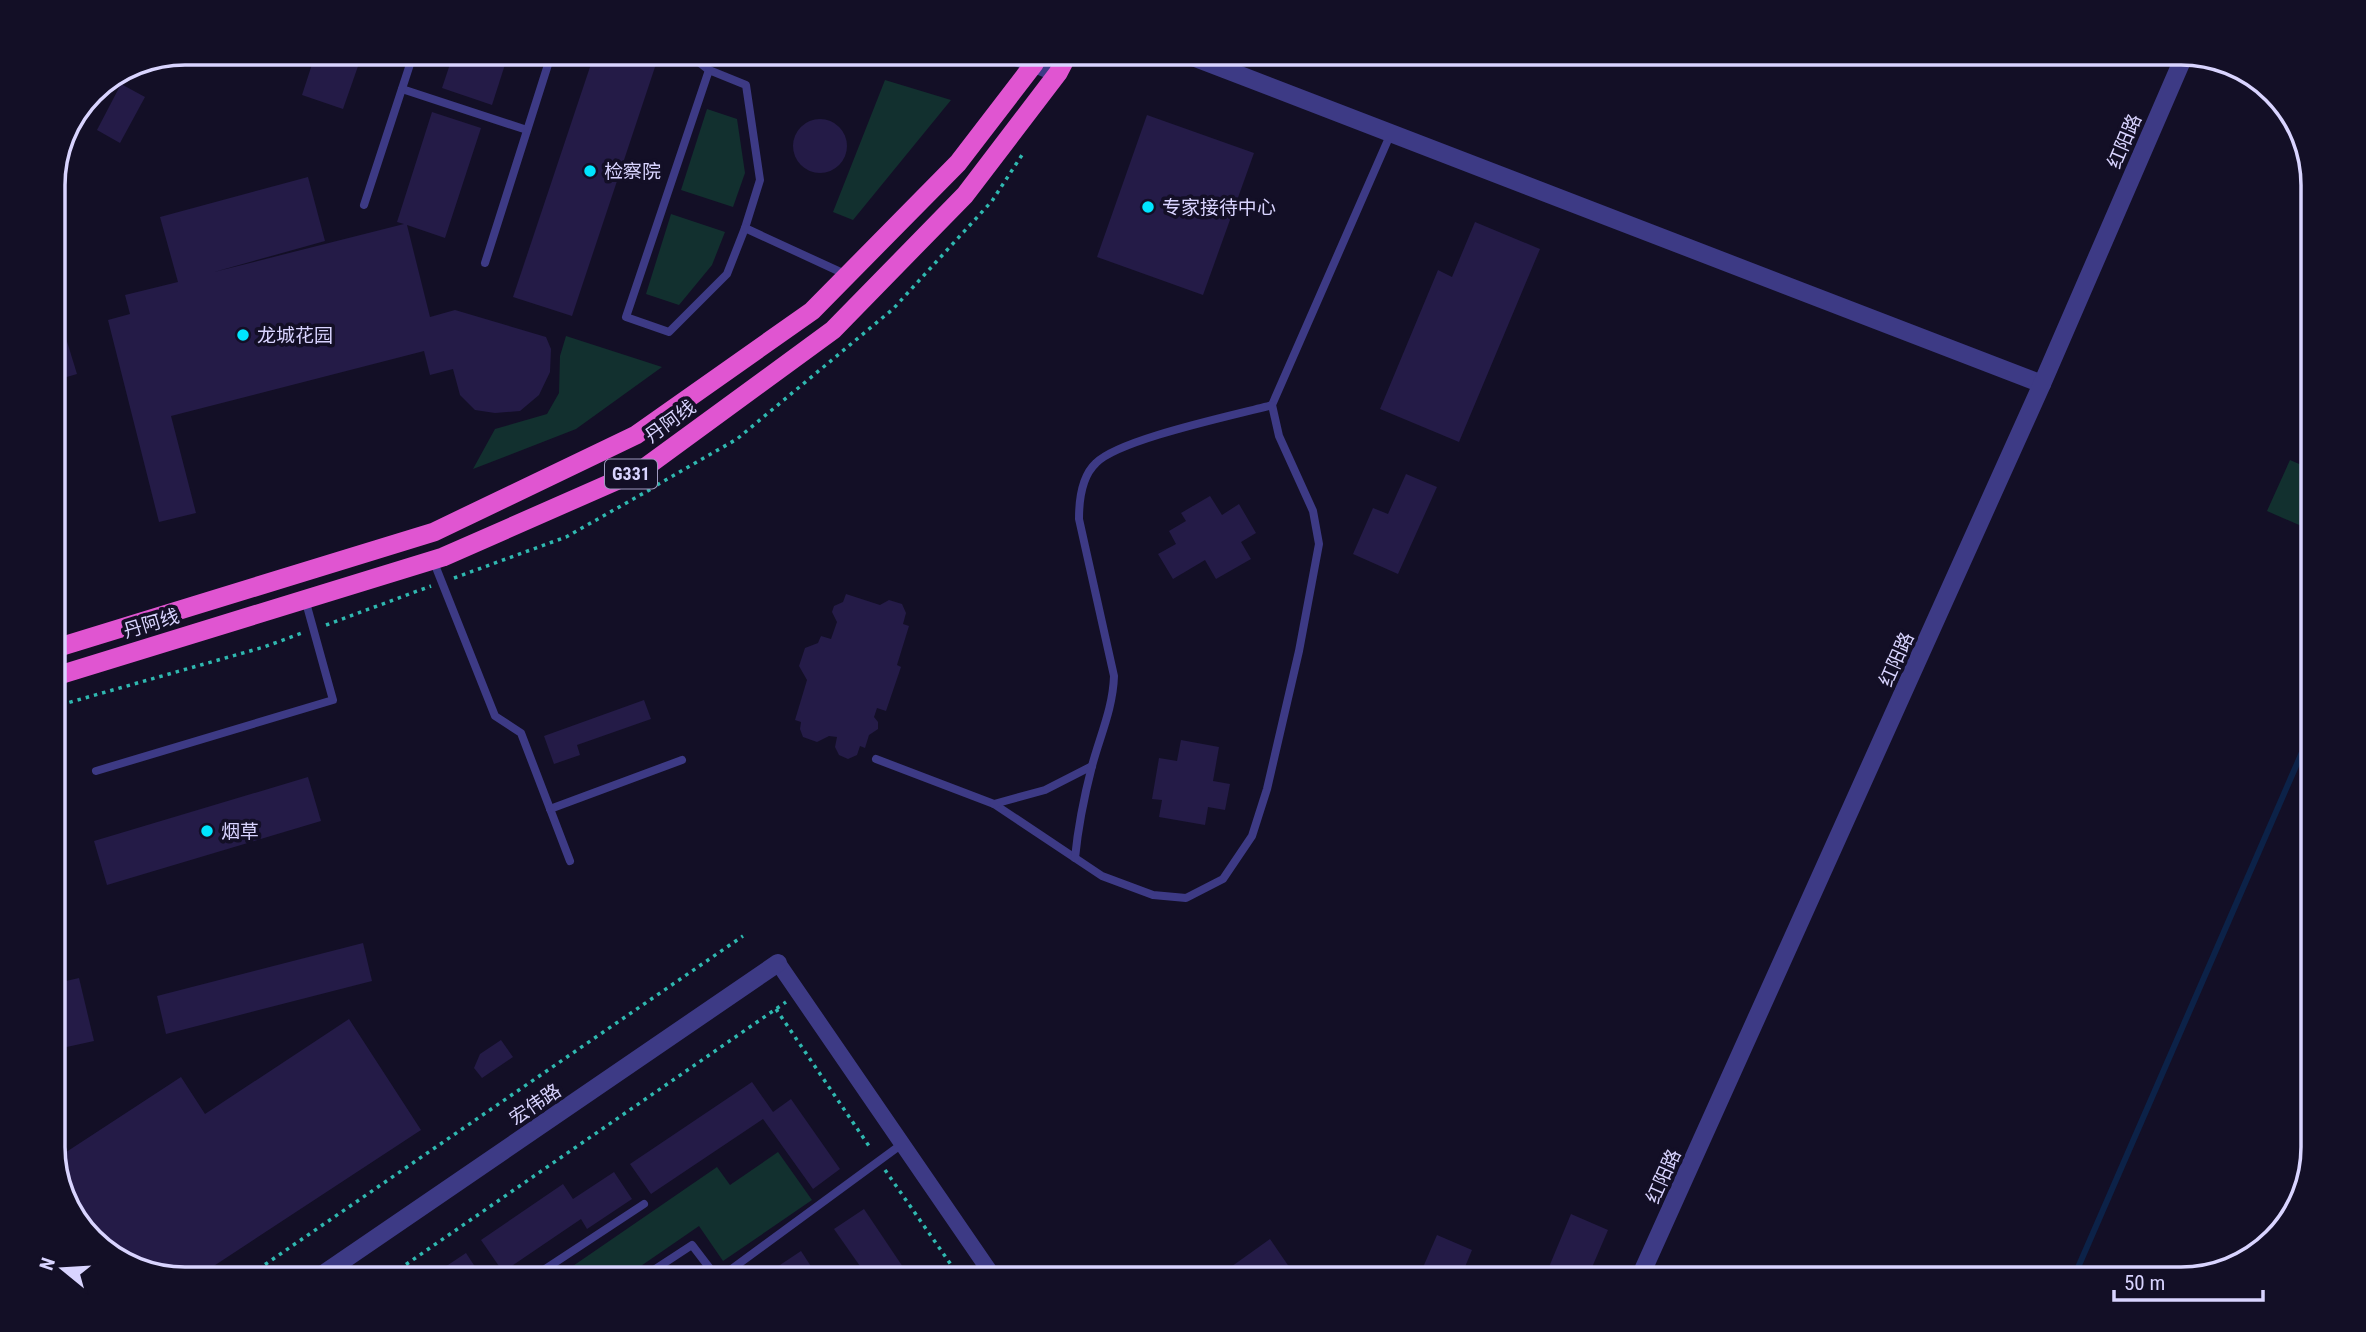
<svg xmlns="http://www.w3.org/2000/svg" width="2366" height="1332" font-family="'Roboto Condensed','Noto Sans SC',sans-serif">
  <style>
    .green { fill: #12302f }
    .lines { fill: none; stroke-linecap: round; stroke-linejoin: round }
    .stream { stroke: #0c2248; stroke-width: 6 }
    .building { fill: #241b47 }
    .path { stroke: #2fb8b0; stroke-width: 3.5; stroke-dasharray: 3.5 5; stroke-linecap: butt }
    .service { stroke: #3d3a85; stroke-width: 8 }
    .minor { stroke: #3d3a85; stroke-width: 16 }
    .tertiary { stroke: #3d3a85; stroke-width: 18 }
    .trunk { stroke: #e055d1; stroke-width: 19 }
    .poi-dot { fill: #00e5ff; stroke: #130f26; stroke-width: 2.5 }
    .labels { text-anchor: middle; stroke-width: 7; stroke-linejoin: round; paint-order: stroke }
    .shield { fill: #130f26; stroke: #9e99be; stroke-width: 2 }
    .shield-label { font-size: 18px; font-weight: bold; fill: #d9d4ff }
    .street-label { font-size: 19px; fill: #d9d4ff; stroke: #130f26 }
    .poi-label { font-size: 19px; fill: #d9d4ff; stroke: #130f26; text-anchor: start }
    .rim { fill: none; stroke: #d9d4ff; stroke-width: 3.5 }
  </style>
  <rect width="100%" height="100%" fill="#130f26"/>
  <g class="green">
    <path d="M885,80L951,100L853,220L833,212Z"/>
    <path d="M707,109L737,119L745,173L733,207L681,190Z"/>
    <path d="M671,214L725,232L712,265L679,305L646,294Z"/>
    <path d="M566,336L662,367L576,429L473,469L495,429L547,414L559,393L560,356Z"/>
    <path d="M2290,460L2313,470V531L2267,511Z"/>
    <path d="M778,1152L812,1200L723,1261L699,1226L622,1279H554L717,1167L730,1185Z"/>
  </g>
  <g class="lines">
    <path class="stream" d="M2073,1279L2313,727"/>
  </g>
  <g class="building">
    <path d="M316,52H363L343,109L302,95Z"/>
    <path d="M454,52H509L492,105L442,88Z"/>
    <path d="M595,52H660L572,316L513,297Z"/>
    <path d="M121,84L145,97L120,143L97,130Z"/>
    <path d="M432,112L481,128L445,238L407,225L430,317L455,310L546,337L551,349L550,372L539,395L520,411L495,413L475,410L460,395L453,369L430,375L424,351L171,416L196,513L159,522L108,320L130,314L125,295L178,282L160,217L308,177L325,241L214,272L404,224L397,222Z"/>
    <path d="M1147,115L1254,153L1203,295L1097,257Z"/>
    <circle cx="820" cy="146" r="27"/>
    <path d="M1475,222L1540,249L1459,442L1380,409L1438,270L1452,277Z"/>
    <path d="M53,296L77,374L53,381Z"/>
    <path d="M1406,474L1437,487L1398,574L1353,554L1373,508L1388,514Z"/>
    <path d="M1210,496L1222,515L1239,504L1256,533L1241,542L1251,559L1216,579L1205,560L1173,579L1158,554L1176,544L1169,531L1186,521L1181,513Z"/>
    <path d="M846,594L880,605L889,600L902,604L906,613L903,624L909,626L897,665L901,667L886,711L877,708L874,717L878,722V729L869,735L865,748L860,746L857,755L848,759L839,755L835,747L837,737L829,736L817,742L803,737L800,729L801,722L795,720L807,680L799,666L805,648L818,643L821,636L831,639L837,622L832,612L834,606L843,602Z"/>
    <path d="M644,700L651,719L577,745L580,755L554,764L544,736Z"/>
    <path d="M1181,740L1219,747L1213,781L1230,784L1225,810L1208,807L1205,825L1159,817L1162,800L1152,799L1159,758L1177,761Z"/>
    <path d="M308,777L321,821L107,885L94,841Z"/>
    <path d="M363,943L372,981L166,1034L157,996Z"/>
    <path d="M79,978L94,1041L53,1050V984Z"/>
    <path d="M349,1019L421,1130L194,1279H185L119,1262L70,1214L54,1160L181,1077L205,1114Z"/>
    <path d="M501,1040L513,1057L482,1078L474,1068L480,1054Z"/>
    <path d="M752,1082L773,1112L791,1099L840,1169L813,1189L763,1119L651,1194L630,1164Z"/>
    <path d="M614,1172L632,1199L587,1229L581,1219L503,1272L481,1240L563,1184L573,1199Z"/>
    <path d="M864,1209L911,1279H869L834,1229Z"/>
    <path d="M1571,1214L1608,1230L1587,1279H1544Z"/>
    <path d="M1437,1235L1472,1250L1460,1279H1418Z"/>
    <path d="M1270,1239L1296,1277L1293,1279H1214Z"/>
    <path d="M801,1251L816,1274L808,1279H759Z"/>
    <path d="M466,1253L483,1279H427Z"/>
    <path d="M689,1268L696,1279H672Z"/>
  </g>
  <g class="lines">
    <g class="path">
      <path d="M657,485L737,439L893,309L992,201L1022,155"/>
      <path d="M454,578L566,537L651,489"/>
      <path d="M326,625L431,586"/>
      <path d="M53,707L264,647L302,633"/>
      <path d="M776,1009L871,1149"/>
      <path d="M885,1170L961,1279"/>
      <path d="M244,1279L743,936"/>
      <path d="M385,1279L786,1002"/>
    </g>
    <g class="service">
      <path d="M686,52L709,70"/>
      <path d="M709,70L746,85L760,180L745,228L727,274L669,332L626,317Z"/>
      <path d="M402,89L527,130"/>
      <path d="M364,205L414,52"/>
      <path d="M745,228L847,275"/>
      <path d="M485,263L552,52"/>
      <path d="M433,560L495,716L521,733L570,861"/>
      <path d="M876,759L994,804L1102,876L1153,895L1186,898L1223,879L1252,836L1267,789L1299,651L1319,544L1313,511L1279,436L1272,405L1391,133"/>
      <path d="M96,771L333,700L305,599"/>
      <path d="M994,804L1045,790L1092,766"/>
      <path d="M550,809L682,760"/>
      <path d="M1075,858C1078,827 1084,797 1092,766C1100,736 1113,708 1114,676L1079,519C1079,501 1082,476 1096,463C1119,439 1235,415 1272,405"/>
      <path d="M530,1279L644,1204"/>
      <path d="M640,1279L692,1245L718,1279L902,1144"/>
    </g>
    <path class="minor" d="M778,963L995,1279"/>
    <g class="tertiary">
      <path d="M1003,52L1058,73"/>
      <path d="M1180,52L2042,384"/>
      <path d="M316,1279L778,963"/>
      <path d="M1639,1279L2042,384L2185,54"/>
    </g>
    <g class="trunk">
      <path d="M53,649L434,532L636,435L812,311L958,163L1034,64L1040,52"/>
      <path d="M53,677L443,557L643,469L833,330L965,195L1058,73L1069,52"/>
    </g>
  </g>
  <g class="poi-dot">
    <circle cx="590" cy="171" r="7"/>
    <circle cx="1148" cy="207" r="7"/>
    <circle cx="243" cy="335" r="7"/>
    <circle cx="207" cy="831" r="7"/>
  </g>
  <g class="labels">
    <rect class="shield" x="605" y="459.5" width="52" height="29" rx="5"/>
    <g class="shield-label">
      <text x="631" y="480">G331</text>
    </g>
    <g class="street-label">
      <text transform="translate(2124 141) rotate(-67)" y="7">红阳路</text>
      <text transform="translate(670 421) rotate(-36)" y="7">丹阿线</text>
      <text transform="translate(151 623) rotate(-17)" y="7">丹阿线</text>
      <text transform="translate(1896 659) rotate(-66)" y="7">红阳路</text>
      <text transform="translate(535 1104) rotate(-34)" y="7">宏伟路</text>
      <text transform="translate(1663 1176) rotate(-66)" y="7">红阳路</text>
    </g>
    <g class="poi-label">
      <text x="604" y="178">检察院</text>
      <text x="1162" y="214">专家接待中心</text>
      <text x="257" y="342">龙城花园</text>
      <text x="221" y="838">烟草</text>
    </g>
  </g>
  <path d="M0 0H2366V1332H0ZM185 65H2181A120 120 0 0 1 2301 185V1147A120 120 0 0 1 2181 1267H185A120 120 0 0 1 65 1147V185A120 120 0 0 1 185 65Z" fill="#130f26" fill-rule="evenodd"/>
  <path class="rim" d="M185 65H2181A120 120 0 0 1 2301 185V1147A120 120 0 0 1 2181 1267H185A120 120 0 0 1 65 1147V185A120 120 0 0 1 185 65Z"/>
  <g transform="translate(63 1269) rotate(288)" stroke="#130f26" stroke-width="5" paint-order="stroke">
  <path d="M0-5L12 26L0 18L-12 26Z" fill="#d9d4ff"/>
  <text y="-10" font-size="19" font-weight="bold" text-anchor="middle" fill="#d9d4ff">N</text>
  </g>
  <path d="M2114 1290v10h149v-10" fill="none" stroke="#d9d4ff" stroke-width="3.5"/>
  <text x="2124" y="1290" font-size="21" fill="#d9d4ff" stroke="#130f26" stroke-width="5" paint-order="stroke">50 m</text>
</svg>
